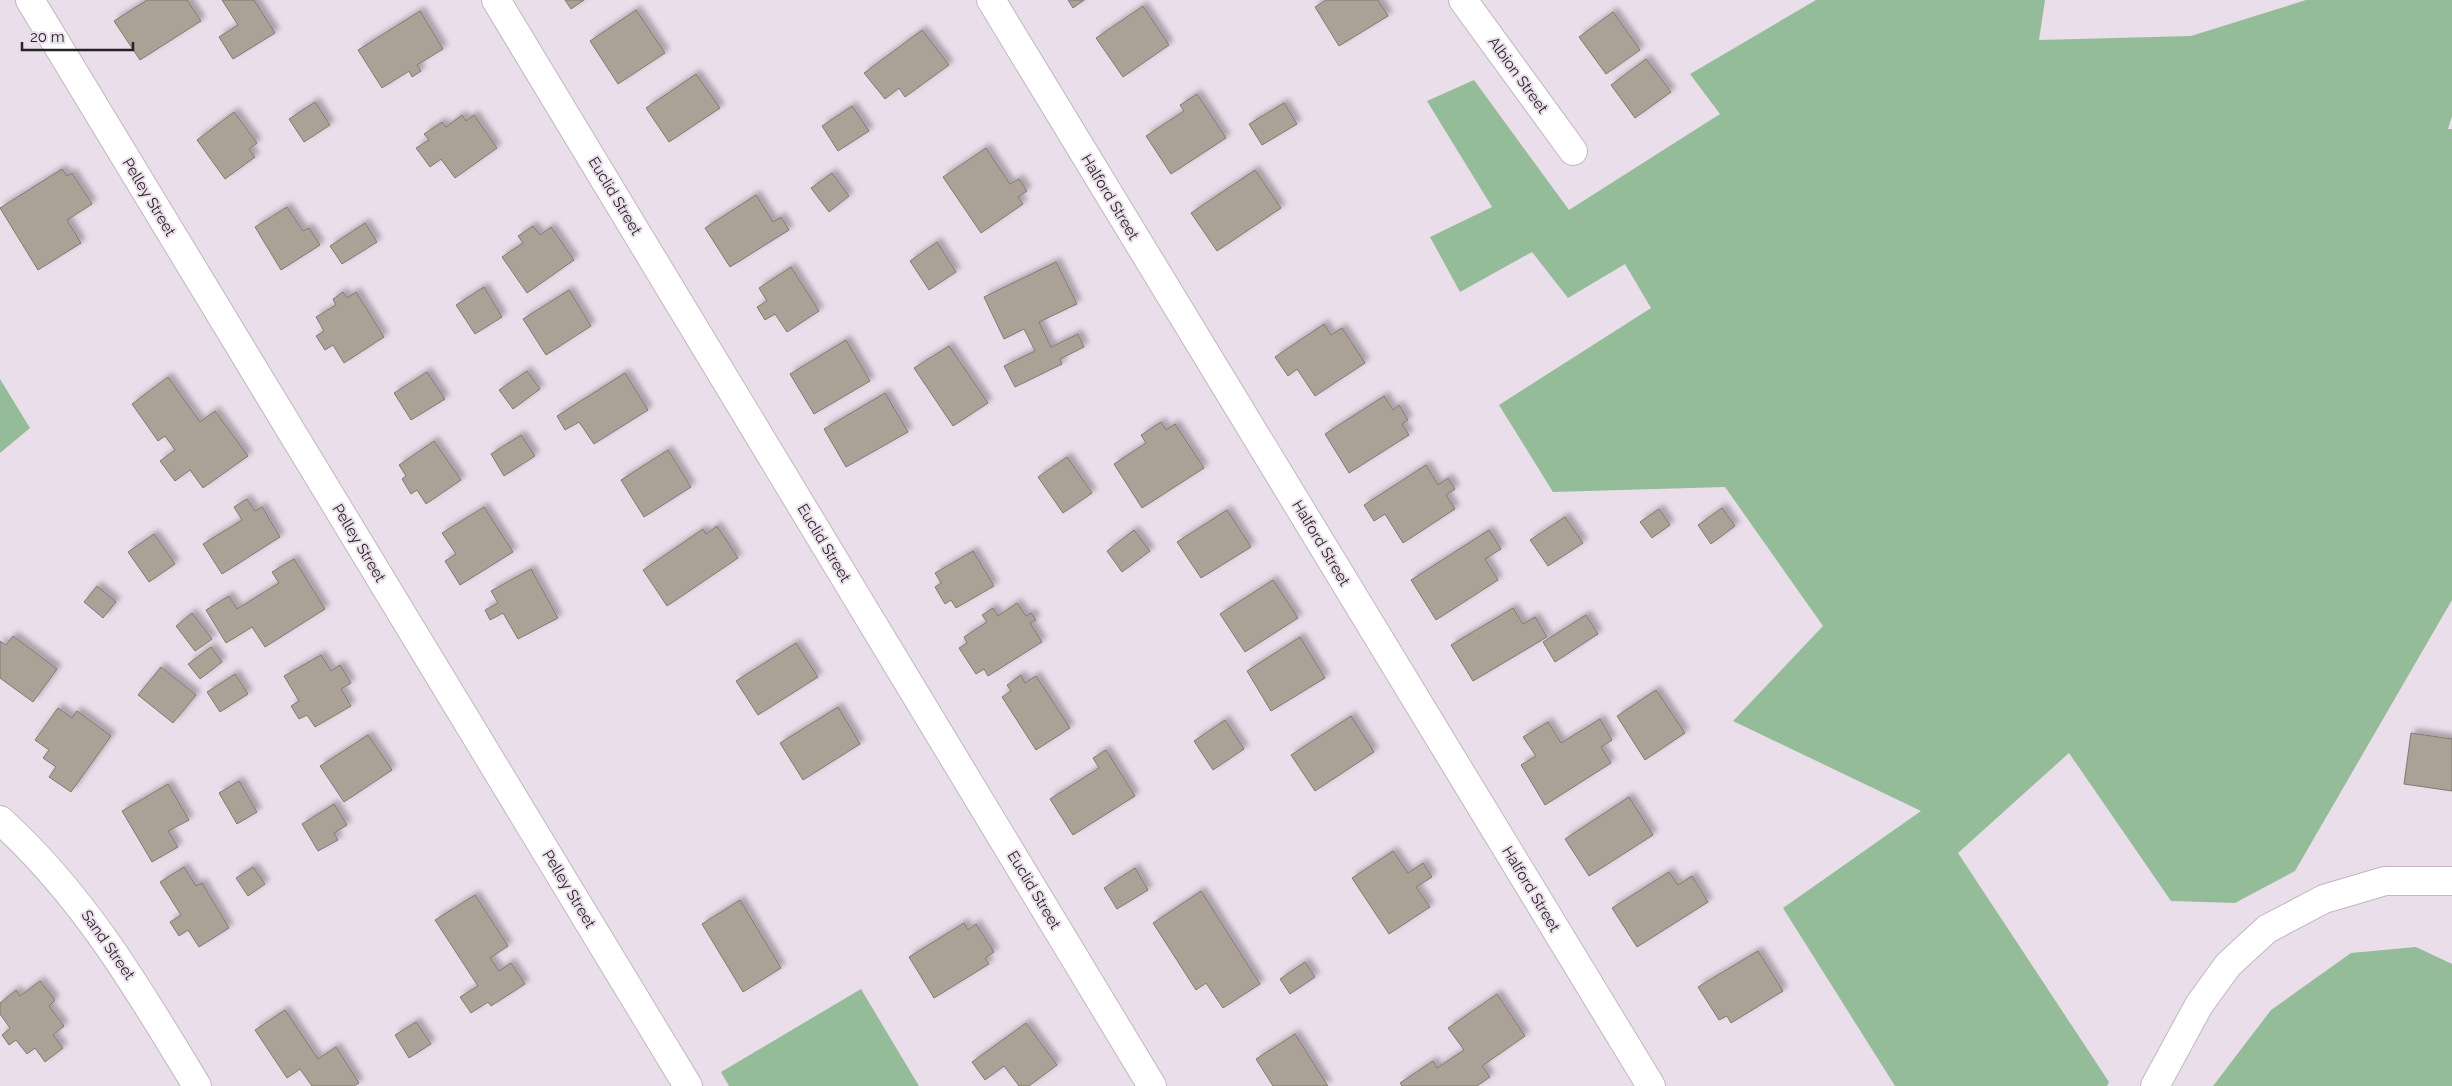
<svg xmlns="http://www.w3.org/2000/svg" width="2452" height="1086" font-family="Raleway,sans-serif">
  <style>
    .green { fill: #95bc99 }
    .building { fill: #aba196; stroke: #83796e; filter: url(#shadow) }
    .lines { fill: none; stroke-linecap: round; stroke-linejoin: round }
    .street-casing { stroke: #c1b6c2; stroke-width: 30 }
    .secondary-casing { stroke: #c1b6c2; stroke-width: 30 }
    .street { stroke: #fff; stroke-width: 28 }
    .secondary { stroke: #fff; stroke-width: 28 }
    .labels { text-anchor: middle; stroke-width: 4; stroke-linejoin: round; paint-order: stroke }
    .street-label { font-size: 15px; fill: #262226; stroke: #e9deea }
  </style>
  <defs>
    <filter id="shadow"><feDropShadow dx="4.5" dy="-4.5" stdDeviation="2.5" flood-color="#0004"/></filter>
  </defs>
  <rect width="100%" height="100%" fill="#e9deea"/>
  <g class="green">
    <path d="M1816,0H2045L2039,40L2191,36L2306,0H2452V116L2448,129H2452V600L2295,871L2235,903L2171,901L2069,753L1958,853L2109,1082L2107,1086H1895L1783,908L1921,811L1733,721L1823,626L1725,487L1553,492L1499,405L1651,308L1625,264L1568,298L1532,252L1460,292L1430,237L1492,207L1427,101L1474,80L1569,210L1720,114L1690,74Z"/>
    <path d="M0,379L30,428L0,453Z"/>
    <path d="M2416,947L2452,964V1086H2213L2271,1010L2351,953Z"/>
    <path d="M861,989L919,1086H729L721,1072Z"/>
  </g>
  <g class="building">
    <path d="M147,0H187L201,21L140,60L114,21Z"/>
    <path d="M222,0H254L275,33L233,59L219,37L238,25Z"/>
    <path d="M565,0H584L571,9Z"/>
    <path d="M1068,0H1084L1073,8Z"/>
    <path d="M1326,0H1378L1388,16L1339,46L1315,7Z"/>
    <path d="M1143,6L1169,45L1123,77L1096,38Z"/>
    <path d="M636,10L665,53L618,84L590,41Z"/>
    <path d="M420,11L443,49L417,65L421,71L412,77L409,71L382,88L358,50Z"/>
    <path d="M1613,12L1640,50L1606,74L1579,37Z"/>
    <path d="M922,30L949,65L905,97L899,88L885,99L864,73Z"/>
    <path d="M1646,59L1671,92L1635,118L1611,85Z"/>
    <path d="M696,74L720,108L669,142L646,108Z"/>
    <path d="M1197,94L1226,138L1171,174L1146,136L1184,111L1180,105Z"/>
    <path d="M315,102L330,125L304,142L289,119Z"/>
    <path d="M1284,103L1297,124L1262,145L1249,124Z"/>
    <path d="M852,106L869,131L838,151L822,126Z"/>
    <path d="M234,112L257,143L249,149L255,157L225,179L197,140Z"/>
    <path d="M462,115L466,121L474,115L497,148L455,178L441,159L430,167L416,148L429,140L424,134L442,122L446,127Z"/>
    <path d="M986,148L1010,184L1019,179L1027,191L1018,197L1023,204L981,233L943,177Z"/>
    <path d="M62,169L67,176L72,173L92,204L67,220L81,243L38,270L0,208Z"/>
    <path d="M1255,170L1281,208L1217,251L1191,213Z"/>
    <path d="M832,173L849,196L829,212L811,188Z"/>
    <path d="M756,195L773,222L781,217L789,230L730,267L705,228Z"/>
    <path d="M287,207L303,231L309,228L320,245L281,270L255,227Z"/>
    <path d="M365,223L377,242L342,264L330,246Z"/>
    <path d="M533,226L540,235L551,227L574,260L527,293L502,257L523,243L518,236Z"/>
    <path d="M937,242L956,272L929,290L910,261Z"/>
    <path d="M1056,262L1077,304L1039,322L1051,347L1078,334L1084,347L1060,359L1062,364L1015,387L1004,366L1035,351L1024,329L1004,339L984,297Z"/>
    <path d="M791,267L819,311L787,332L775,314L765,320L757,307L767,301L759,288Z"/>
    <path d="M484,287L502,317L475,334L456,305Z"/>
    <path d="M569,290L591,326L546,355L523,319Z"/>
    <path d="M343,292L347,298L356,292L384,337L344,363L333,345L325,350L316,336L324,331L316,317L336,305L333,299Z"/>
    <path d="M1324,324L1331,335L1342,328L1365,363L1315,396L1297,369L1288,376L1275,357Z"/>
    <path d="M846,340L870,381L814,414L790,374Z"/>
    <path d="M949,346L988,403L953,426L914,368Z"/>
    <path d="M527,371L540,389L513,409L499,390Z"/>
    <path d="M427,372L445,399L411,420L394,393Z"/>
    <path d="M625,373L648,410L594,444L579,422L565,430L557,416Z"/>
    <path d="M168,377L200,422L215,411L248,456L203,488L190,470L175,481L160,461L175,450L165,436L158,441L132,404Z"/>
    <path d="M885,393L908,432L846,467L824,429Z"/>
    <path d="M1384,396L1393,410L1399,405L1408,420L1402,424L1409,435L1349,473L1325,434Z"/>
    <path d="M1161,422L1166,430L1175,424L1204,468L1142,508L1114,464L1146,443L1141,435Z"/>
    <path d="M521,435L535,456L504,476L491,454Z"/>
    <path d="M434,441L461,480L426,504L417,490L411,494L402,479L406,476L399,465Z"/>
    <path d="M668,450L691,487L644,517L621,480Z"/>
    <path d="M1067,457L1092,493L1063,513L1038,477Z"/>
    <path d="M1426,465L1438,485L1448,478L1455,489L1446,495L1455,509L1403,543L1385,514L1374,521L1364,505Z"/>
    <path d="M247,499L255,511L262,507L280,537L222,574L203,544L242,520L234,507Z"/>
    <path d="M484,507L513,552L460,585L445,561L456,554L442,533Z"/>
    <path d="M1722,508L1735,526L1711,544L1698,525Z"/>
    <path d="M1659,509L1670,525L1652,538L1640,522Z"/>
    <path d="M1227,510L1251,547L1201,578L1177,542Z"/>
    <path d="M1565,517L1583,543L1548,566L1530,540Z"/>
    <path d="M717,526L738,558L667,606L643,570L703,529L706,534Z"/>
    <path d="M1134,530L1150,551L1122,572L1107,551Z"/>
    <path d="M1489,530L1501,549L1485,559L1498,580L1436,620L1411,580Z"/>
    <path d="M154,534L175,564L149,582L128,552Z"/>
    <path d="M973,551L994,586L956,608L951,600L945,604L935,587L941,583L935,573Z"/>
    <path d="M294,559L325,609L265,647L252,627L226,643L206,610L229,596L237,609L279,583L272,572Z"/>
    <path d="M531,569L558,618L518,639L503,613L490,620L485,610L498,603L491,591Z"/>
    <path d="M1273,580L1298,618L1245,652L1220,614Z"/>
    <path d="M97,586L116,602L103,618L84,602Z"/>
    <path d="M1017,603L1026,616L1031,613L1036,620L1030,623L1042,642L988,676L984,669L976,674L959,648L967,643L964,637L987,622L982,615L993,608L998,616Z"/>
    <path d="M1513,608L1523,624L1535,617L1547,637L1473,681L1451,645Z"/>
    <path d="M192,613L212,639L195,651L176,626Z"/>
    <path d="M1586,615L1598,634L1555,662L1543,642Z"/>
    <path d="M13,636L57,669L33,702L0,678V641L6,645Z"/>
    <path d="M1300,637L1325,678L1271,711L1247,671Z"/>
    <path d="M796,643L818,677L758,715L736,681Z"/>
    <path d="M211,647L222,662L200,679L188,664Z"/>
    <path d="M321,655L331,671L340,665L351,683L341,689L351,706L315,727L307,715L299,719L291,706L299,701L284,676Z"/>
    <path d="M161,667L196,695L173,723L138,695Z"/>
    <path d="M235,674L248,694L220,712L207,692Z"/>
    <path d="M1021,675L1025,683L1036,676L1070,728L1036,750L1002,697L1011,691L1007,685Z"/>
    <path d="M1656,690L1685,733L1645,760L1617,716Z"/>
    <path d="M838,707L860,744L803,780L780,743Z"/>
    <path d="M58,708L72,718L77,711L111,736L71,792L49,777L56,767L43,758L49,750L35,740Z"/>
    <path d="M1351,716L1374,752L1315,791L1291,755Z"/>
    <path d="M1600,719L1612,740L1601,747L1611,763L1545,805L1521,765L1536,756L1523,737L1548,722L1561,743Z"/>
    <path d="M1225,720L1244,749L1213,770L1194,741Z"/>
    <path d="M2411,733L2452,739V791L2404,784Z"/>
    <path d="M368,735L392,770L344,802L320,766Z"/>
    <path d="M1106,750L1135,796L1073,835L1050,799L1099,768L1093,758Z"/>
    <path d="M239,781L257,812L237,824L219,793Z"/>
    <path d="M168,784L189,820L168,831L178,847L152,862L122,811Z"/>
    <path d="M1629,797L1653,835L1589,876L1565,839Z"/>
    <path d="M334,804L347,825L334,833L338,840L318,851L302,824Z"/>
    <path d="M1393,851L1408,873L1423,863L1432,877L1416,887L1430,907L1389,934L1352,878Z"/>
    <path d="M184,867L196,886L202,883L229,928L199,947L188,930L179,936L170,922L181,915L160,882Z"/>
    <path d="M253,867L265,884L248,896L236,878Z"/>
    <path d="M1135,868L1148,890L1117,909L1104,888Z"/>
    <path d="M1669,872L1678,885L1692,876L1708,902L1637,947L1612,908Z"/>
    <path d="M1201,891L1260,984L1223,1008L1206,983L1196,990L1153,923Z"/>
    <path d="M475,895L508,946L490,958L499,971L511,963L525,984L491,1006L488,1002L471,1013L460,997L478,986L435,920Z"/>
    <path d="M740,900L781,968L743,992L702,924Z"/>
    <path d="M964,923L968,930L976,924L994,952L985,958L989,964L934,998L909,957Z"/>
    <path d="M1758,951L1783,991L1731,1023L1727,1016L1719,1020L1698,987Z"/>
    <path d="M1305,962L1315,977L1290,994L1280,979Z"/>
    <path d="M40,981L55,1000L49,1006L64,1026L53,1035L63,1048L45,1062L35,1048L27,1054L16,1040L9,1045L2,1035L10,1028L0,1014V1003L16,990L20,996Z"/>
    <path d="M1497,994L1525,1036L1482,1066L1490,1077L1477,1086H1402L1400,1083L1433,1061L1437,1068L1464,1050L1448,1028Z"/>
    <path d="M285,1010L318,1059L336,1047L359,1083L354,1086H312L300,1069L287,1078L255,1030Z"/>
    <path d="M416,1022L431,1044L409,1058L395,1035Z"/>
    <path d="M1026,1023L1057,1065L1029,1086H1019L1004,1066L985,1080L972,1062Z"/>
    <path d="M1295,1034L1328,1086H1273L1256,1059Z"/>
  </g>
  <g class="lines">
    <g class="street-casing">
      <g id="street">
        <path d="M30,0L688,1086"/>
        <path d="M496,0L1152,1086"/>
        <path d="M991,0L1651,1086"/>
        <path d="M1463,0L1573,151"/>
        <path d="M2155,1086L2199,1005L2228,965L2267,929L2324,899L2385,881H2452"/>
      </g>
    </g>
    <g class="secondary-casing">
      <path id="secondary" d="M0,820C84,896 139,990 197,1086"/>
    </g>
    <use href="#street" class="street"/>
    <use href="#secondary" class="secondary"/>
  </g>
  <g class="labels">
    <g class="street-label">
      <text transform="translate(1518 75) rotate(54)" y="5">Albion Street</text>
      <text transform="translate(615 196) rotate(59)" y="5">Euclid Street</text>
      <text transform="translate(149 197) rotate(59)" y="5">Pelley Street</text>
      <text transform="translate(1110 197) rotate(59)" y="5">Halford Street</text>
      <text transform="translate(359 543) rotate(59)" y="5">Pelley Street</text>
      <text transform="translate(824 543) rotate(59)" y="5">Euclid Street</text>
      <text transform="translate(1321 543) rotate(59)" y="5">Halford Street</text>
      <text transform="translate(569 889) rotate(59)" y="5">Pelley Street</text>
      <text transform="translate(1531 889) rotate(59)" y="5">Halford Street</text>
      <text transform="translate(1034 890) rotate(59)" y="5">Euclid Street</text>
      <text transform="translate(108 945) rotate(55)" y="5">Sand Street</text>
    </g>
  </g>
  <path d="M22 42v8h111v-8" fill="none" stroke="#262226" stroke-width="2.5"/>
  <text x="30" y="42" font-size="15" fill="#262226" stroke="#e9deea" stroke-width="4" paint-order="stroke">20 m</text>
</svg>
